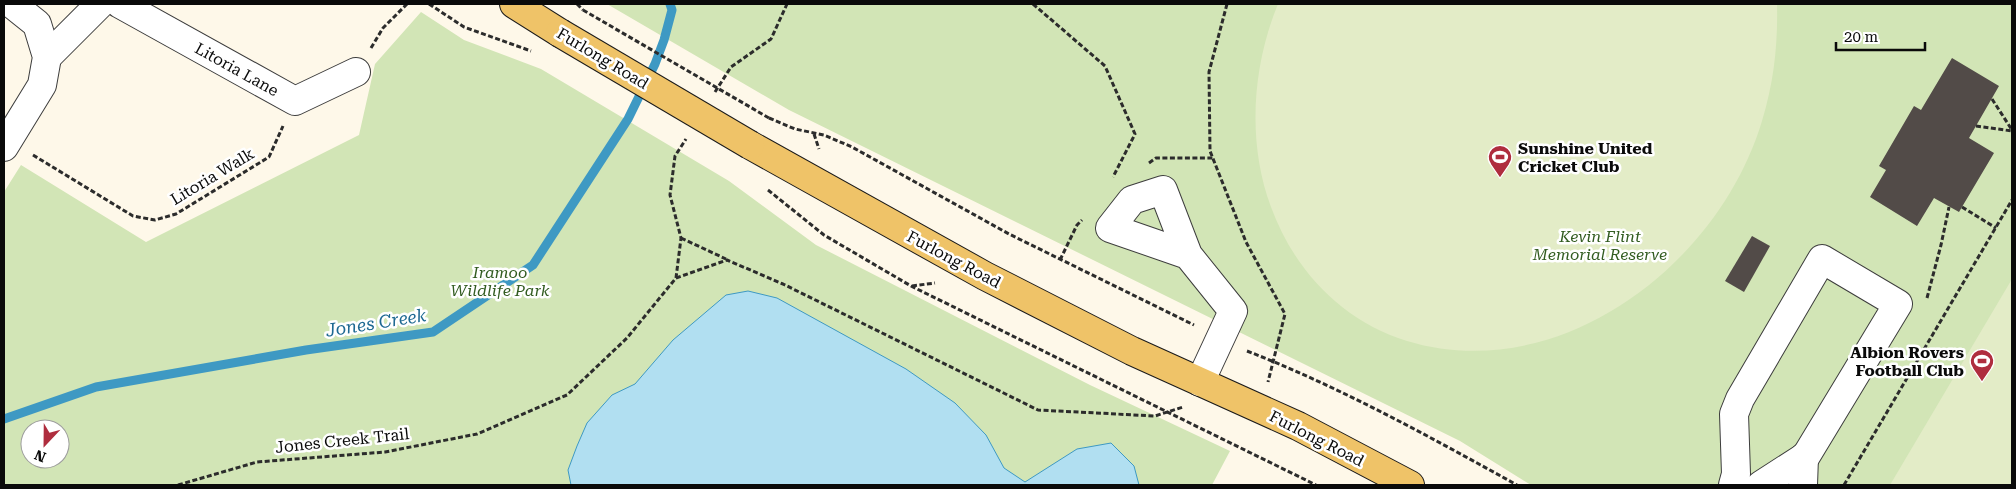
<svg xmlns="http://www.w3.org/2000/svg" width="2016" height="489" font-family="'Roboto Serif',serif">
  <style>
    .green { fill: #d2e5b6; fill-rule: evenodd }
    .pitch { fill: #e3ecc7 }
    .water { fill: #b1dff1; stroke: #3e99c3 }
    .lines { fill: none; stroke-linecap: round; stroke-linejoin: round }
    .stream { stroke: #3e99c3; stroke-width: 9 }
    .building { fill: #524b48 }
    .minor-casing { stroke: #3d3d3d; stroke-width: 30 }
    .major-casing { stroke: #1b1b1b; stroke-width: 30 }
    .path { stroke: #2c2c2c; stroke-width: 3; stroke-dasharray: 5 2.5; stroke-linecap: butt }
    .minor { stroke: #fff; stroke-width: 28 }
    .major { stroke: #efc368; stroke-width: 28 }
    .major-bridge-casing { stroke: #1b1b1b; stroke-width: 30; stroke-linecap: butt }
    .path-bridge { stroke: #2c2c2c; stroke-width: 3; stroke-dasharray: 5 2.5; stroke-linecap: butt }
    .major-bridge { stroke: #efc368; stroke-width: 28 }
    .labels { text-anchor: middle; stroke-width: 5; stroke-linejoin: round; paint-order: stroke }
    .street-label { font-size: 16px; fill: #0a0a0a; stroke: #fff }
    .poi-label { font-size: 16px; font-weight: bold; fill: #0a0a0a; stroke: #fff; text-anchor: start }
    .park-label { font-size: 16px; font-style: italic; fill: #325c20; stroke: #fff }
    .water-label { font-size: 18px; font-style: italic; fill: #1e6992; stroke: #fff }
  </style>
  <rect width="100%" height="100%" fill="#fef8e9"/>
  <g class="green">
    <path d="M607,4H2012V485H1531L1460,441L789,110Z"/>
    <path d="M421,12L464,40L541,69L729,181L816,245L1090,385L1230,451L1212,485H4V192L21,165L146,242L359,135L375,64ZM30,429H60V459H30Z"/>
  </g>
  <g class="pitch">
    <path d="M1278,4H1777C1778,44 1774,82 1762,121C1719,265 1559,387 1407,341C1342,321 1294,270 1271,207C1247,143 1252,67 1278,4Z"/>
    <path d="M2012,279V485H1890Z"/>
  </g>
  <path class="water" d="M748,291L777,298L906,369L955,403L986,435L1004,468L1025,482L1077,449L1111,443L1134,466L1139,485H571L568,470L577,446L587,423L612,395L635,384L673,340L726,295Z"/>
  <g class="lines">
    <path class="stream" d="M4,419L96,387L306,350L433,332L533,265L628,119L655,64L664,40L672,10L670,4"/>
  </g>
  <g class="building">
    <path d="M1952,58L1999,86L1969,138L1994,153L1959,212L1934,198L1917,226L1870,197L1886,170L1879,166L1914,106L1921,110Z"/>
    <path d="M1752,236L1770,246L1744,292L1725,281Z"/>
  </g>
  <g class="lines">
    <g class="minor-casing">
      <g id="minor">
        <path d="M120,4L295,101L356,72"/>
        <path d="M47,57L100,4"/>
        <path d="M4,147L42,85L47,57L37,24L12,4"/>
        <path d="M1188,255L1163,190L1132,200L1110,228L1188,255L1233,311L1200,382"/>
        <path d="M1733,485L1736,474L1734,414L1740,399L1822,259L1898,304L1806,456L1761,485"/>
        <path d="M1803,485L1804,457"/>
      </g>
    </g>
    <g class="major-casing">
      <g id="major">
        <path d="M514,4L560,33"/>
        <path d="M750,145L985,276L1132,351L1298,426L1410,485"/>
      </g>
    </g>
    <g class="path">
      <path d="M429,4L464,27L531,51"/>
      <path d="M577,4L583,10"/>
      <path d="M1033,4L1105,66L1135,134L1113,177"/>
      <path d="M1227,4L1209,72L1210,151L1246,242L1285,314L1268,382"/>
      <path d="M371,48L383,28L407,4"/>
      <path d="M715,92L731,67L771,39L787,4"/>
      <path d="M1992,99L2012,130"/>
      <path d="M769,118L795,129L824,135L852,147L1009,234L1194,325"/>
      <path d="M1976,126L2012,131"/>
      <path d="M814,134L819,149"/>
      <path d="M33,155L133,216L155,220L176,214L269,157L283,126"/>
      <path d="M1149,163L1156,158H1213"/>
      <path d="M768,190L824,235L911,286L1316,485"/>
      <path d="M1962,207L1996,228"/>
      <path d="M681,238L726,259"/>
      <path d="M1060,260L1077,225L1082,220"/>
      <path d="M676,278L727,260L783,284L1038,410L1155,416L1183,407"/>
      <path d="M912,286L935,283"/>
      <path d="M1927,298L1941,245L1949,207"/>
      <path d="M1247,351C1340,387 1430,437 1517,485"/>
      <path d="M178,485L257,462L385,452L477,434L567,395L627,338L676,278L681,238L670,195L675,156L686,139"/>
      <path d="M1844,485L2012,200"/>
    </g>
    <use href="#minor" class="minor"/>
    <use href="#major" class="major"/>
    <g class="major-bridge-casing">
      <path id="major-bridge" d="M560,33L750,145"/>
    </g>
    <path class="path-bridge" d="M583,10L769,118"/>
    <use href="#major-bridge" class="major-bridge"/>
  </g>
  <defs>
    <g id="stadium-pin" transform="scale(1.25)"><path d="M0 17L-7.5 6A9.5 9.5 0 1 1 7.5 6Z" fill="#af2d3e" stroke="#fff"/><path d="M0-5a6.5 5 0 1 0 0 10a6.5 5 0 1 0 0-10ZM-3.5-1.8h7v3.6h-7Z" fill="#fff"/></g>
  </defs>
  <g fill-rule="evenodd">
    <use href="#stadium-pin" x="1500" y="157"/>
    <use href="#stadium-pin" x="1982" y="361"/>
  </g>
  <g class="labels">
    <g class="street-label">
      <text transform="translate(603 58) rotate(31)" y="6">Furlong Road</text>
      <text transform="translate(237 69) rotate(29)" y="6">Litoria Lane</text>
      <text transform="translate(212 176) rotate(-31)" y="6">Litoria Walk</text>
      <text transform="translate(954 259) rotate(28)" y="6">Furlong Road</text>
      <text transform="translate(1317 438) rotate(27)" y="6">Furlong Road</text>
      <text transform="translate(342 440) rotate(-6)" y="6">Jones Creek Trail</text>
    </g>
    <g class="poi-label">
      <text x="1518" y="154">Sunshine United<tspan x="1518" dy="18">Cricket Club</tspan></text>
      <text x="1964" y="358" text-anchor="end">Albion Rovers<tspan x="1964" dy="18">Football Club</tspan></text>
    </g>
    <g class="park-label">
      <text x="1600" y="242">Kevin Flint<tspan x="1600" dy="18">Memorial Reserve</tspan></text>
      <text x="500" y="278">Iramoo<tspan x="500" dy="18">Wildlife Park</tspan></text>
    </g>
    <g class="water-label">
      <text transform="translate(376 323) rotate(-9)" y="6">Jones Creek</text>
    </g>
  </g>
  <rect width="2016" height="489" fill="none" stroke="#0a0a0a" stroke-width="10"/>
  <g transform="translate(45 444) rotate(202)"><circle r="24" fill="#ffffff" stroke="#9d9d9d"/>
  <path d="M0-4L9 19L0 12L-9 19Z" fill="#af2d3e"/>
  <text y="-8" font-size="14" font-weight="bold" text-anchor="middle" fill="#0a0a0a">N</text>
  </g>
  <path d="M1836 42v8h89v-8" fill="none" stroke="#0a0a0a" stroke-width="2.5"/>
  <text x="1844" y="42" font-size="15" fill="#0a0a0a" stroke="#ffffff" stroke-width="4" paint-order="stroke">20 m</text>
</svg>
